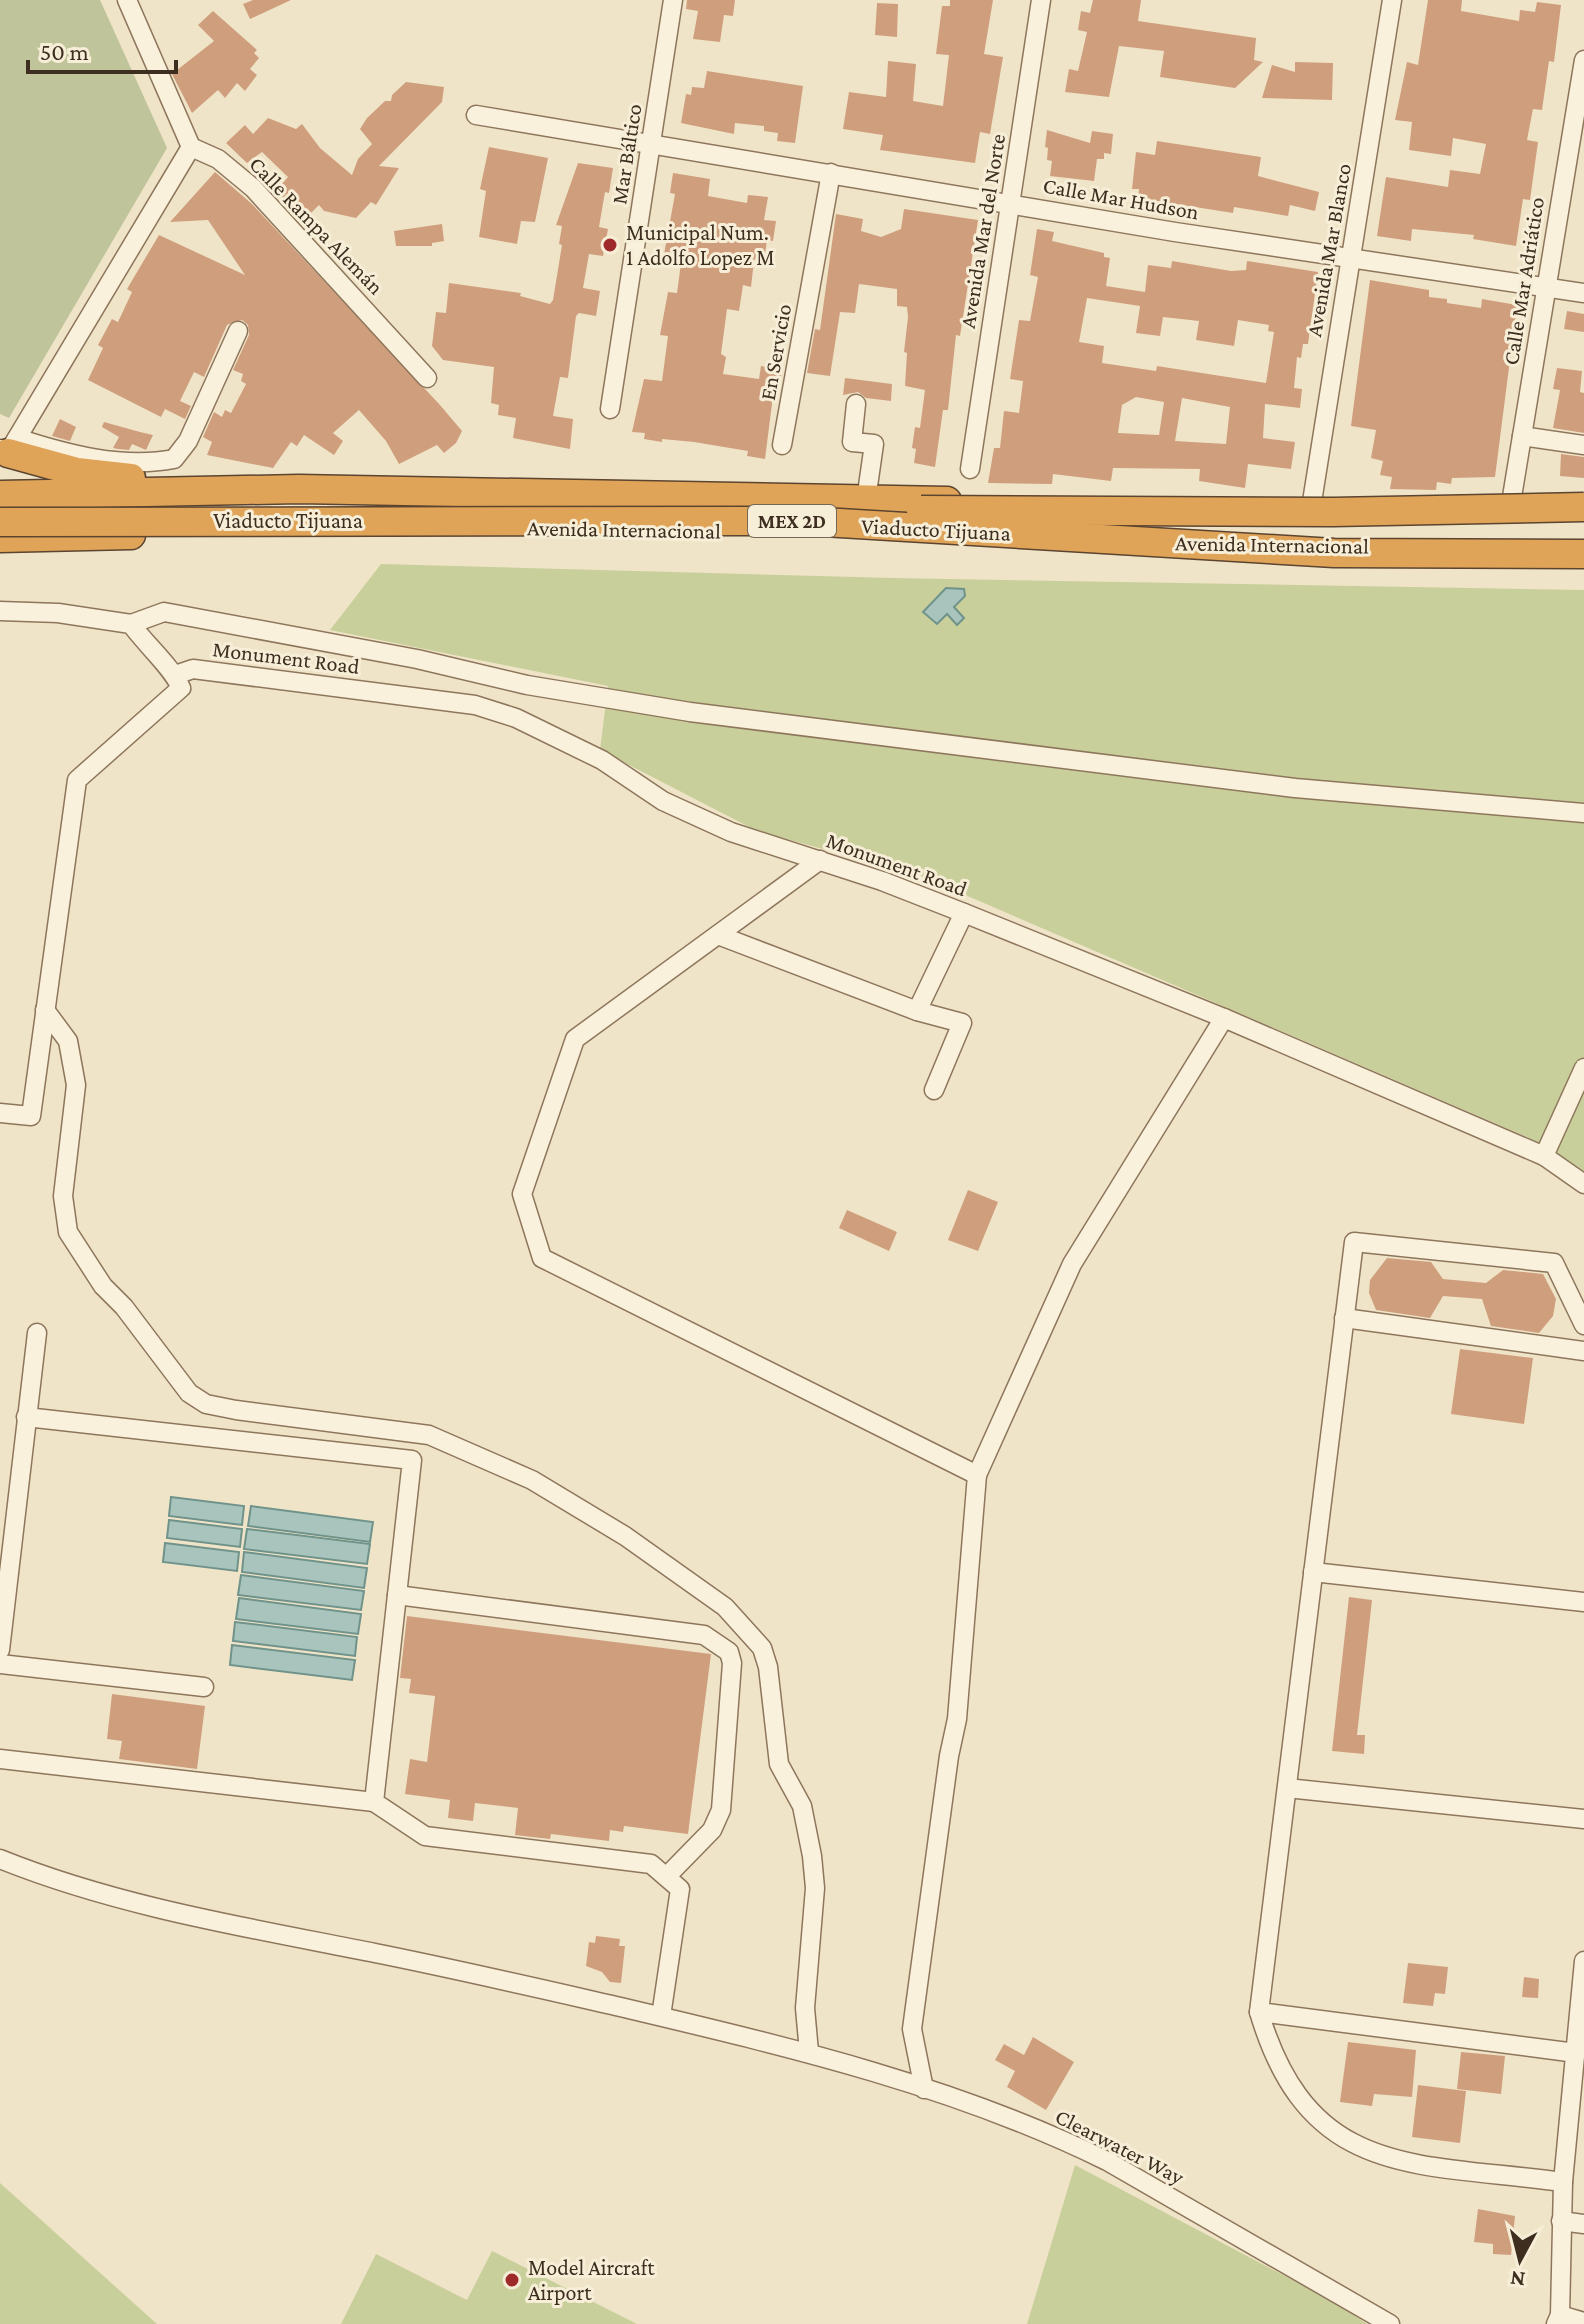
<svg xmlns="http://www.w3.org/2000/svg" width="1584" height="2324" font-family="'Crimson Pro',serif">
  <style>
    .green { fill: #c9cf9b }
    .cemetery { fill: #bfc49a }
    .water { fill: #a9c4bc; stroke: #6f938a; stroke-width: 2 }
    .building { fill: #cf9f7d; fill-rule: evenodd }
    .lines { fill: none; stroke-linecap: round; stroke-linejoin: round }
    .minor-casing { stroke: #8d765c; stroke-width: 21 }
    .highway-casing { stroke: #5b4430; stroke-width: 31 }
    .minor { stroke: #faf1dc; stroke-width: 18 }
    .highway { stroke: #e0a458; stroke-width: 28 }
    .highway-bridge-casing { stroke: #5b4430; stroke-width: 31; stroke-linecap: butt }
    .highway-bridge { stroke: #e0a458; stroke-width: 28 }
    .poi-dot { fill: #9e2a2b; stroke: #f7eed8; stroke-width: 3 }
    .labels { text-anchor: middle; stroke-width: 6; stroke-linejoin: round; paint-order: stroke }
    .shield { fill: #f7eed8; stroke: #756857; stroke-width: 2 }
    .shield-label { font-size: 20px; font-weight: bold; fill: #3d2e20 }
    .street-label { font-size: 22px; fill: #3d2e20; stroke: #f7eed8 }
    .poi-label { font-size: 22px; fill: #3d2e20; stroke: #f7eed8; text-anchor: start }
  </style>
  <rect width="100%" height="100%" fill="#f0e4c8"/>
  <g class="green">
    <path d="M381,564L893,578L1584,590V1177L1527,1137L921,876L757,831L600,750L608,686L330,630Z"/>
    <path d="M1075,2165L1336,2303L1367,2324H1027Z"/>
    <path d="M0,2183L157,2324H0Z"/>
    <path d="M492,2251L637,2324H341L376,2254L467,2300Z"/>
  </g>
  <path class="cemetery" d="M0,0H100L167,148L9,418L0,414Z"/>
  <g class="water">
    <path d="M946,588L964,589L965,596L954,607L964,618L957,625L947,614L937,624L923,612Z"/>
    <path d="M171,1497L244,1506L242,1525L169,1516Z"/>
    <path d="M251,1506L373,1522L370,1542L248,1526Z"/>
    <path d="M169,1520L242,1529L240,1547L167,1538Z"/>
    <path d="M247,1529L370,1544L367,1564L244,1549Z"/>
    <path d="M165,1543L239,1552L237,1571L163,1562Z"/>
    <path d="M244,1552L367,1568L364,1588L242,1572Z"/>
    <path d="M241,1575L364,1591L361,1610L238,1595Z"/>
    <path d="M239,1598L361,1614L358,1634L236,1619Z"/>
    <path d="M235,1622L357,1637L355,1656L233,1641Z"/>
    <path d="M232,1645L355,1660L352,1680L230,1665Z"/>
  </g>
  <g class="building">
    <path d="M253,0H291L250,19L243,4Z"/>
    <path d="M687,0H735L733,16L724,15L720,42L693,39L698,11L686,9Z"/>
    <path d="M950,0H993L984,54L1003,57L990,134L980,132L975,163L880,150L883,135L843,129L849,92L886,97L888,61L916,64L913,101L943,106L949,55L936,54L942,6H950Z"/>
    <path d="M1093,0H1141L1138,21L1256,38L1254,60L1263,62L1235,88L1160,77L1164,51L1119,46L1109,97L1065,92L1069,69L1078,71L1087,32L1078,30L1081,11L1090,13Z"/>
    <path d="M1428,0H1462L1461,11L1519,21L1520,10L1535,12L1537,2L1561,5L1554,62L1549,61L1542,110L1533,109L1527,140L1538,142L1530,200L1523,199L1516,246L1473,239L1474,235L1412,229L1411,241L1377,236L1386,177L1448,187L1450,170L1480,174L1486,144L1453,138L1451,156L1409,150L1412,122L1395,120L1407,62L1418,65Z"/>
    <path d="M877,3L898,4L897,37L875,35Z"/>
    <path d="M213,11L257,50L254,53L259,58L250,69L257,75L245,91L237,83L225,98L218,90L192,113L172,74L214,41L198,25Z"/>
    <path d="M1295,62L1333,63L1332,100L1262,98L1272,65L1295,72Z"/>
    <path d="M707,71L803,86L795,143L777,141L778,133L764,131V126L735,123L734,134L681,123L686,94L691,95L692,87L704,88Z"/>
    <path d="M406,82L444,87L442,102L379,166L399,168L376,205L371,202L356,218L324,211L319,205L301,223L281,197L285,191L280,186L288,177L262,152L247,163L226,143L245,125L253,134L268,118L296,129L302,124L320,148L352,175L358,159L372,144L360,129L367,118L385,101H391L392,95Z"/>
    <path d="M1047,130L1090,143L1092,131L1113,134L1111,154L1104,153V159H1097L1094,181L1050,176L1052,161L1047,160L1048,148L1045,147Z"/>
    <path d="M1157,141L1261,157L1258,176L1319,192L1315,211L1290,205L1288,216L1234,207L1233,213L1138,198L1139,189H1132L1136,152L1155,155Z"/>
    <path d="M489,147L548,158L535,222L521,221L517,244L479,237L486,191L480,189Z"/>
    <path d="M578,163L613,168L609,193L605,192L599,227L608,229L603,256L589,254L583,288L600,291L596,316L579,313L576,316L568,378L560,377L553,416L573,419L570,449L513,438L516,418L498,415L499,405L491,403L494,367L443,360L432,346L436,312L446,313L449,283L521,293L520,296L550,304L553,300L562,245L559,244L562,226L556,225Z"/>
    <path d="M215,172L252,204L440,405L462,431L456,443L444,453L437,445L399,464L386,441L359,410L333,433L343,441L334,455L304,435L297,446L291,442L273,468L207,455L212,442L203,437L214,412L222,417L225,410L231,413L246,384L241,381L243,374L233,370L249,335L248,325L242,320L227,325L204,377L194,372L180,401L191,406L185,419L165,409L161,417L88,380L103,348L98,345L112,319L118,322L132,292L127,289L159,235L245,275L208,220L170,222Z"/>
    <path d="M673,173L710,179L708,196L747,203L748,195L768,197L764,220L776,221L773,241L767,240L765,254L758,253L754,261L751,287L743,285L739,311L727,309L721,354L726,357L723,374L759,379L761,366L782,369L779,389L774,388L765,459L747,456L748,451L694,442L662,439V442L644,439L645,433L632,432L644,379L662,381L668,336L660,335L668,292L677,293L681,263L663,260L675,194L670,193Z"/>
    <path d="M904,209L978,220L960,336L956,335L948,410H943L935,467L914,463L916,449L912,448L915,427L920,428L925,390L905,386L907,353L904,352L908,317L907,307L897,306V289L859,284L855,313L840,312L830,376L807,373L815,329L820,330L836,214L863,219L861,231L881,237L901,229Z"/>
    <path d="M442,224L444,241L432,243V246H396L394,231Z"/>
    <path d="M1037,229L1054,232L1052,241L1104,253V257L1110,258L1106,286L1145,292L1148,265L1171,268L1172,261L1231,271L1246,270L1247,261L1318,272L1308,344H1303L1301,358L1297,357L1294,388L1302,389L1300,408L1265,404L1263,438L1295,442L1291,469L1248,464L1245,488L1199,481L1200,469L1113,468L1111,481L1053,474L1052,484L988,483L994,448H1000L1004,411L1019,413L1023,381L1010,379L1019,320L1030,321L1038,277L1030,275ZM1087,298L1140,306L1136,333L1160,336L1163,317L1199,321L1196,340L1234,346L1238,320L1269,325L1268,331L1274,332L1266,383L1157,366L1156,371L1102,363L1104,346L1079,342ZM1136,397L1164,402L1159,435L1118,433L1122,405ZM1182,398L1230,407L1226,444L1175,441Z"/>
    <path d="M1370,280L1429,290V297L1447,299V303L1481,308L1482,299L1517,305L1495,477L1452,478L1451,484L1437,482L1436,490L1390,489L1392,477L1380,475L1383,461L1371,458L1376,430L1351,426Z"/>
    <path d="M1567,311L1584,314V332L1564,329Z"/>
    <path d="M1557,368L1582,371L1580,392L1584,393V433L1553,428L1560,390L1553,389Z"/>
    <path d="M845,378L892,384L891,401L866,398L858,392L843,395Z"/>
    <path d="M60,419L76,427L70,441L52,436Z"/>
    <path d="M104,422L140,432L153,435L146,450L132,444L129,450L118,449L113,448L119,437L102,427Z"/>
    <path d="M1561,454L1584,457V478L1560,476Z"/>
    <path d="M968,1190L998,1202L978,1251L948,1240Z"/>
    <path d="M847,1210L897,1232L889,1251L839,1228Z"/>
    <path d="M1387,1258L1431,1262L1443,1279L1486,1283L1503,1270L1543,1274L1556,1299L1553,1316L1539,1333L1491,1326L1482,1299L1443,1296L1430,1318L1376,1310L1369,1293L1370,1280Z"/>
    <path d="M1460,1349L1533,1358L1524,1424L1451,1414Z"/>
    <path d="M1349,1597L1372,1600L1357,1735H1365L1364,1754L1332,1751Z"/>
    <path d="M407,1616L711,1654L688,1834L624,1826L623,1832L610,1830L609,1841L551,1834L550,1839L515,1835L518,1808L475,1803L473,1821L448,1818L450,1800L405,1794L410,1759L427,1762L435,1696L409,1693L411,1679L400,1678Z"/>
    <path d="M112,1694L205,1706L197,1769L119,1759L122,1741L107,1739Z"/>
    <path d="M596,1936L620,1939L619,1946H625L621,1983L610,1982L602,1972L586,1966L589,1942L595,1943Z"/>
    <path d="M1408,1963L1448,1967L1445,1994L1435,1993L1433,2006L1403,2003Z"/>
    <path d="M1524,1977L1539,1979L1538,1998L1522,1997Z"/>
    <path d="M1033,2037L1074,2062L1046,2110L1007,2087L1015,2071L995,2060L1004,2044L1024,2055Z"/>
    <path d="M1348,2042L1416,2050L1412,2097L1374,2094L1372,2106L1340,2102Z"/>
    <path d="M1461,2052L1505,2056L1501,2094L1457,2089Z"/>
    <path d="M1418,2085L1466,2091L1460,2143L1412,2137Z"/>
    <path d="M1478,2209L1515,2216L1511,2255L1493,2254V2244L1474,2242Z"/>
  </g>
  <g class="lines">
    <g class="minor-casing">
      <g id="minor">
        <path d="M127,0L191,147"/>
        <path d="M476,115L1175,232L1584,293"/>
        <path d="M191,147L218,159L253,188L427,378"/>
        <path d="M856,404L852,442L874,444L866,500"/>
        <path d="M610,409L673,0"/>
        <path d="M1522,436L1584,445"/>
        <path d="M17,438C66,454 122,469 174,459L188,441L238,331"/>
        <path d="M782,445L831,173"/>
        <path d="M0,449L8,453L191,147"/>
        <path d="M970,469L1041,0"/>
        <path d="M1311,508L1392,0"/>
        <path d="M1510,509L1584,60"/>
        <path d="M0,611L58,613L131,624C146,645 172,667 181,688L77,780L31,1116L0,1113"/>
        <path d="M131,624L164,612L417,659L527,685L690,712L1295,788L1584,813"/>
        <path d="M175,675L193,669L475,705L516,718L602,760L663,801L731,832L882,881L964,913L1224,1018L1544,1156L1584,1184"/>
        <path d="M820,860L575,1039L522,1194L542,1258L977,1475L957,1719L949,1756L912,2029L924,2089"/>
        <path d="M718,935L917,1011"/>
        <path d="M45,1010L68,1041L76,1085L63,1196L68,1232L103,1286L124,1307L189,1393L206,1404L236,1410L429,1435L532,1480L625,1536L725,1607L762,1648L768,1667L779,1764L802,1806L812,1856L815,1888L805,2008L809,2052"/>
        <path d="M934,1090L962,1023L917,1011L964,913"/>
        <path d="M1544,1156L1584,1068"/>
        <path d="M1344,1318L1584,1351"/>
        <path d="M26,1417L412,1460L374,1802L425,1836L651,1864L680,1889L661,2016"/>
        <path d="M977,1475L1072,1264L1224,1018"/>
        <path d="M1313,1572L1584,1602"/>
        <path d="M397,1595L704,1635L729,1652L732,1663L721,1810L712,1830L668,1875"/>
        <path d="M0,1650L37,1333"/>
        <path d="M0,1664L204,1687"/>
        <path d="M0,1759L374,1802"/>
        <path d="M1287,1788L1584,1819"/>
        <path d="M0,1859C119,1907 250,1928 375,1953C455,1969 533,1987 612,2005C780,2045 951,2084 1107,2161L1390,2324"/>
        <path d="M1259,2012C1309,2180 1416,2162 1563,2182"/>
        <path d="M1576,2053L1259,2012L1354,1242L1554,1263L1584,1325"/>
        <path d="M1561,2221L1584,2224"/>
        <path d="M1560,2315L1584,2322"/>
        <path d="M1556,2324L1560,2315L1563,2182L1584,1961"/>
      </g>
    </g>
    <g class="highway-casing">
      <g id="highway">
        <path d="M8,453L77,472L131,478"/>
        <path d="M0,495L299,489L947,501"/>
        <path d="M0,538L131,535"/>
      </g>
    </g>
    <use href="#minor" class="minor"/>
    <use href="#highway" class="highway"/>
    <g class="highway-bridge-casing">
      <g id="highway-bridge">
        <path d="M921,510L1333,512L1584,507"/>
        <path d="M0,522L807,521L1334,553L1584,554"/>
      </g>
    </g>
    <use href="#highway-bridge" class="highway-bridge"/>
  </g>
  <g class="poi-dot">
    <circle cx="610" cy="245" r="8"/>
    <circle cx="512" cy="2280" r="8"/>
  </g>
  <g class="labels">
    <rect class="shield" x="748" y="505" width="88" height="32" rx="6"/>
    <g class="shield-label">
      <text x="792" y="528">MEX 2D</text>
    </g>
    <g class="street-label">
      <text transform="translate(626 154) rotate(-81)" y="8">Mar Báltico</text>
      <text transform="translate(1121 198) rotate(10)" y="8">Calle Mar Hudson</text>
      <text transform="translate(317 225) rotate(46)" y="8">Calle Rampa Alemán</text>
      <text transform="translate(982 231) rotate(-81)" y="8">Avenida Mar del Norte</text>
      <text transform="translate(1328 250) rotate(-80)" y="8">Avenida Mar Blanco</text>
      <text transform="translate(1523 281) rotate(-81)" y="8">Calle Mar Adriático</text>
      <text transform="translate(775 352) rotate(-80)" y="8">En Servicio</text>
      <text x="288" y="528">Viaducto Tijuana</text>
      <text transform="translate(624 529) rotate(1)" y="8">Avenida Internacional</text>
      <text transform="translate(936 529) rotate(3)" y="8">Viaducto Tijuana</text>
      <text transform="translate(1272 544) rotate(1)" y="8">Avenida Internacional</text>
      <text transform="translate(286 657) rotate(7)" y="8">Monument Road</text>
      <text transform="translate(897 864) rotate(20)" y="8">Monument Road</text>
      <text transform="translate(1120 2146) rotate(27)" y="8">Clearwater Way</text>
    </g>
    <g class="poi-label">
      <text x="626" y="240">Municipal Num.<tspan x="626" dy="25">1 Adolfo Lopez M</tspan></text>
      <text x="528" y="2275">Model Aircraft<tspan x="528" dy="25">Airport</tspan></text>
    </g>
  </g>
  <g transform="translate(1520 2260) rotate(187)" stroke="#f7eed8" stroke-width="6" paint-order="stroke">
  <path d="M0-6L14 30L0 20L-14 30Z" fill="#3d2e20"/>
  <text y="-12" font-size="22" font-weight="bold" text-anchor="middle" fill="#3d2e20">N</text>
  </g>
  <path d="M28 60v12h148v-12" fill="none" stroke="#3d2e20" stroke-width="4"/>
  <text x="40" y="60" font-size="24" fill="#3d2e20" stroke="#f7eed8" stroke-width="6" paint-order="stroke">50 m</text>
</svg>
